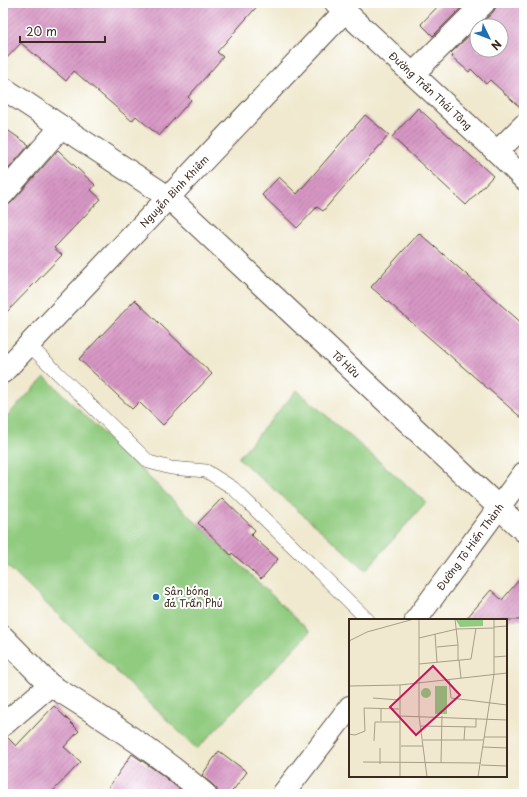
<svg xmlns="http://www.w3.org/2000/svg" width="527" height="797" font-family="'Playpen Sans',sans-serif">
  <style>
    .park { fill: #90cb7f; stroke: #667a4e }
    .building { fill: url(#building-hatch) }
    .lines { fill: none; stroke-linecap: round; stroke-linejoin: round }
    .service-casing { stroke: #564739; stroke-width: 14 }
    .minor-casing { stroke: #564739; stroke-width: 24 }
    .tertiary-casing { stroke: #564739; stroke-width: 24 }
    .service { stroke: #fff; stroke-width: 13 }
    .minor { stroke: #fff; stroke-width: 22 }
    .tertiary { stroke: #fff; stroke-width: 22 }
    .poi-dot { fill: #1f6fb2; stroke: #fff; stroke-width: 1.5 }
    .labels { text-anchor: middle; stroke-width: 4; stroke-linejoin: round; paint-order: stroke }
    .street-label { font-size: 10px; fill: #3b2a1e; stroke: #fff }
    .poi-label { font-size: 10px; fill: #3b2a1e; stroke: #fff; text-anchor: start }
    .inset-road { fill: none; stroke: #a89d88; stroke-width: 1 }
    .view { fill: #c2185b; fill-opacity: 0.15; stroke: #c2185b; stroke-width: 2 }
    .inset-edge { fill: none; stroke: #3b2a1e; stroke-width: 2 }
  </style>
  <defs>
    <pattern id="building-hatch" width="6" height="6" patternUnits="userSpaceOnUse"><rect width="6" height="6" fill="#d796c5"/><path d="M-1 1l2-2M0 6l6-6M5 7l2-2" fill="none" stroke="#b07b9f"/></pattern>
  </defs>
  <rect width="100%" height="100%" fill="#fff"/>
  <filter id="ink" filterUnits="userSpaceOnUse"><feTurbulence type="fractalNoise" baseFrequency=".025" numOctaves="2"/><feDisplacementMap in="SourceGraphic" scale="8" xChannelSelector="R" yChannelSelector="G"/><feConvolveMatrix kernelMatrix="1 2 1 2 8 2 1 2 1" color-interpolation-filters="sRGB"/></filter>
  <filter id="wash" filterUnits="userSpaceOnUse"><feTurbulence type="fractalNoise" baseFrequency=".012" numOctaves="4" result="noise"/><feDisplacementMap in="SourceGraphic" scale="16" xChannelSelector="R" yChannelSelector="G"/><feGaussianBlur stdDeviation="0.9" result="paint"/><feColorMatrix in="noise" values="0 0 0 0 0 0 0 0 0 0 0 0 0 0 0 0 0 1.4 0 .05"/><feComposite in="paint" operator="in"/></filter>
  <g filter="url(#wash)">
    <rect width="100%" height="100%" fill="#f0e9cf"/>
    <g class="park">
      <path d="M45,377L310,632L197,749L3,562V420Z"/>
      <path d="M297,390L426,502L366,570L238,458Z"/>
    </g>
    <g id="blocks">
      <g class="building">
        <path d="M3,3H260L217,52L223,57L188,97L191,100L159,136L136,116L132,121L74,71L66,81L21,43L3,62Z"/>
        <path d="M441,3H466L433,36L421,24Z"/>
        <path d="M496,3H524V111L490,80L486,84L471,69L469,72L452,57L453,55L451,53L477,28V50H501V26H479L493,12L496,7Z"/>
        <path d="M418,108L493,176L466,205L392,137Z"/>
        <path d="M365,115L389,135L323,211L317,207L297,228L262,195L279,177L297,194Z"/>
        <path d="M3,127L29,145L3,175Z"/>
        <path d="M58,150L95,185L91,190L101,199L54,248L62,255L3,316V206H7L12,202Z"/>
        <path d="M419,233L524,325V420L371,287Z"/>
        <path d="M135,300L212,374L163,425L139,402L132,409L79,359Z"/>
        <path d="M222,498L255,530L251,535L278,559L261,579L232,553L231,555L198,523Z"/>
        <path d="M524,574V620H465L491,590L502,600Z"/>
        <path d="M54,706L79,731L64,747L81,762L50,794H3V737H7L16,746Z"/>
        <path d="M219,751L247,772L230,794H217V789L213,785L202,775Z"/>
        <path d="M132,754L161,774L185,794H104Z"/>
      </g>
    </g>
  </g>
  <g filter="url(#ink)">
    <use href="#blocks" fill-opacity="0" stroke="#564739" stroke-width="1"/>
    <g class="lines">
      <g class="service-casing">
        <path id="service" d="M29,345L149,462L171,468L206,471L233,488L368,620"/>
      </g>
      <g class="minor-casing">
        <g id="minor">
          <path id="s1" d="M336,3L497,152L524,179"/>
          <path d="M413,74L484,3"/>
          <path id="s2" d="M3,88L168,197L524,531"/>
          <path d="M497,152L524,125"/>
          <path d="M3,194L61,127"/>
          <path id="s3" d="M3,372L345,11"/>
          <path d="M3,637L50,685"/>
          <path d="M3,725L50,685C104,718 157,753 205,794"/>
        </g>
      </g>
      <g class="tertiary-casing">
        <g id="tertiary">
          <path id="s4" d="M416,620L524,473"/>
          <path d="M283,794L350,707"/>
        </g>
      </g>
      <use href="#service" class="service"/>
      <use href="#minor" class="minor"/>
      <use href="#tertiary" class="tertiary"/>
    </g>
  </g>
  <circle class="poi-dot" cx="156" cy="597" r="4"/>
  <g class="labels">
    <g class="street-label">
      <text dy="4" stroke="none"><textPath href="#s1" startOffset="129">Đường Trần Thái Tông</textPath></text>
      <text dy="4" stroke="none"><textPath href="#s3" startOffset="249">Nguyễn Bình Khiêm</textPath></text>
      <text dy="4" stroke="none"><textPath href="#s2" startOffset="442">Tố Hữu</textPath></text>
      <text dy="4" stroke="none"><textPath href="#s4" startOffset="91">Đường Tô Hiến Thành</textPath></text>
    </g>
    <g class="poi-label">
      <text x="164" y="595">Sân bóng<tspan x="164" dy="12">đá Trần Phú</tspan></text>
    </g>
  </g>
  <g transform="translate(349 619)">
    <rect width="158" height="158" fill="#f0e9cf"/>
    <path d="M134,0V7L111,8L107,1Z" fill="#90cb7f"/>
    <path d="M86,67H98V95H86ZM72 74a5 5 0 1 1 10 0a5 5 0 1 1-10 0Z" fill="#90cb7f"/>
    <path class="inset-road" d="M70,0V97L78,158M145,8L158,7M86,15L88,43M70,19L108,10L145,9M0,22L18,13L65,0M88,28L109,26L106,0M145,38L158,37M110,41L112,59M109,42V26M70,45L122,40L127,9M100,60L102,79L158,86M51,66V158M0,67L51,66L158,54M24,79L50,81M50,97L158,101M32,102V89M71,107L127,108V99M0,115L6,116L16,112L15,89L50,90M135,118H158M74,121H134M115,121L116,107M25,122L26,103H51M52,127H74M133,128L158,129M14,143L132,144M92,144L93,97M31,145V129M132,146L158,147M129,158L145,55V0"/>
    <path class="view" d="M84,47L111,76L67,116L41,88Z"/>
    <rect width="158" height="158" class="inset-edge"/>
  </g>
  <rect width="527" height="797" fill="none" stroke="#fff" stroke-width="16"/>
  <g transform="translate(489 38) rotate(133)"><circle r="19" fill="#ffffff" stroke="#b1aaa5"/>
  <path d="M0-3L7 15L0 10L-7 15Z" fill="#1f6fb2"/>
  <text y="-6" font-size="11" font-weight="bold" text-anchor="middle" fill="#3b2a1e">N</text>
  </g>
  <path d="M20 36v6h85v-6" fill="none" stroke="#3b2a1e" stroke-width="2"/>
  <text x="26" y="36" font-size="12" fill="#3b2a1e" stroke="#ffffff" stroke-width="3" paint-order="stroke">20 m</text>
</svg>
